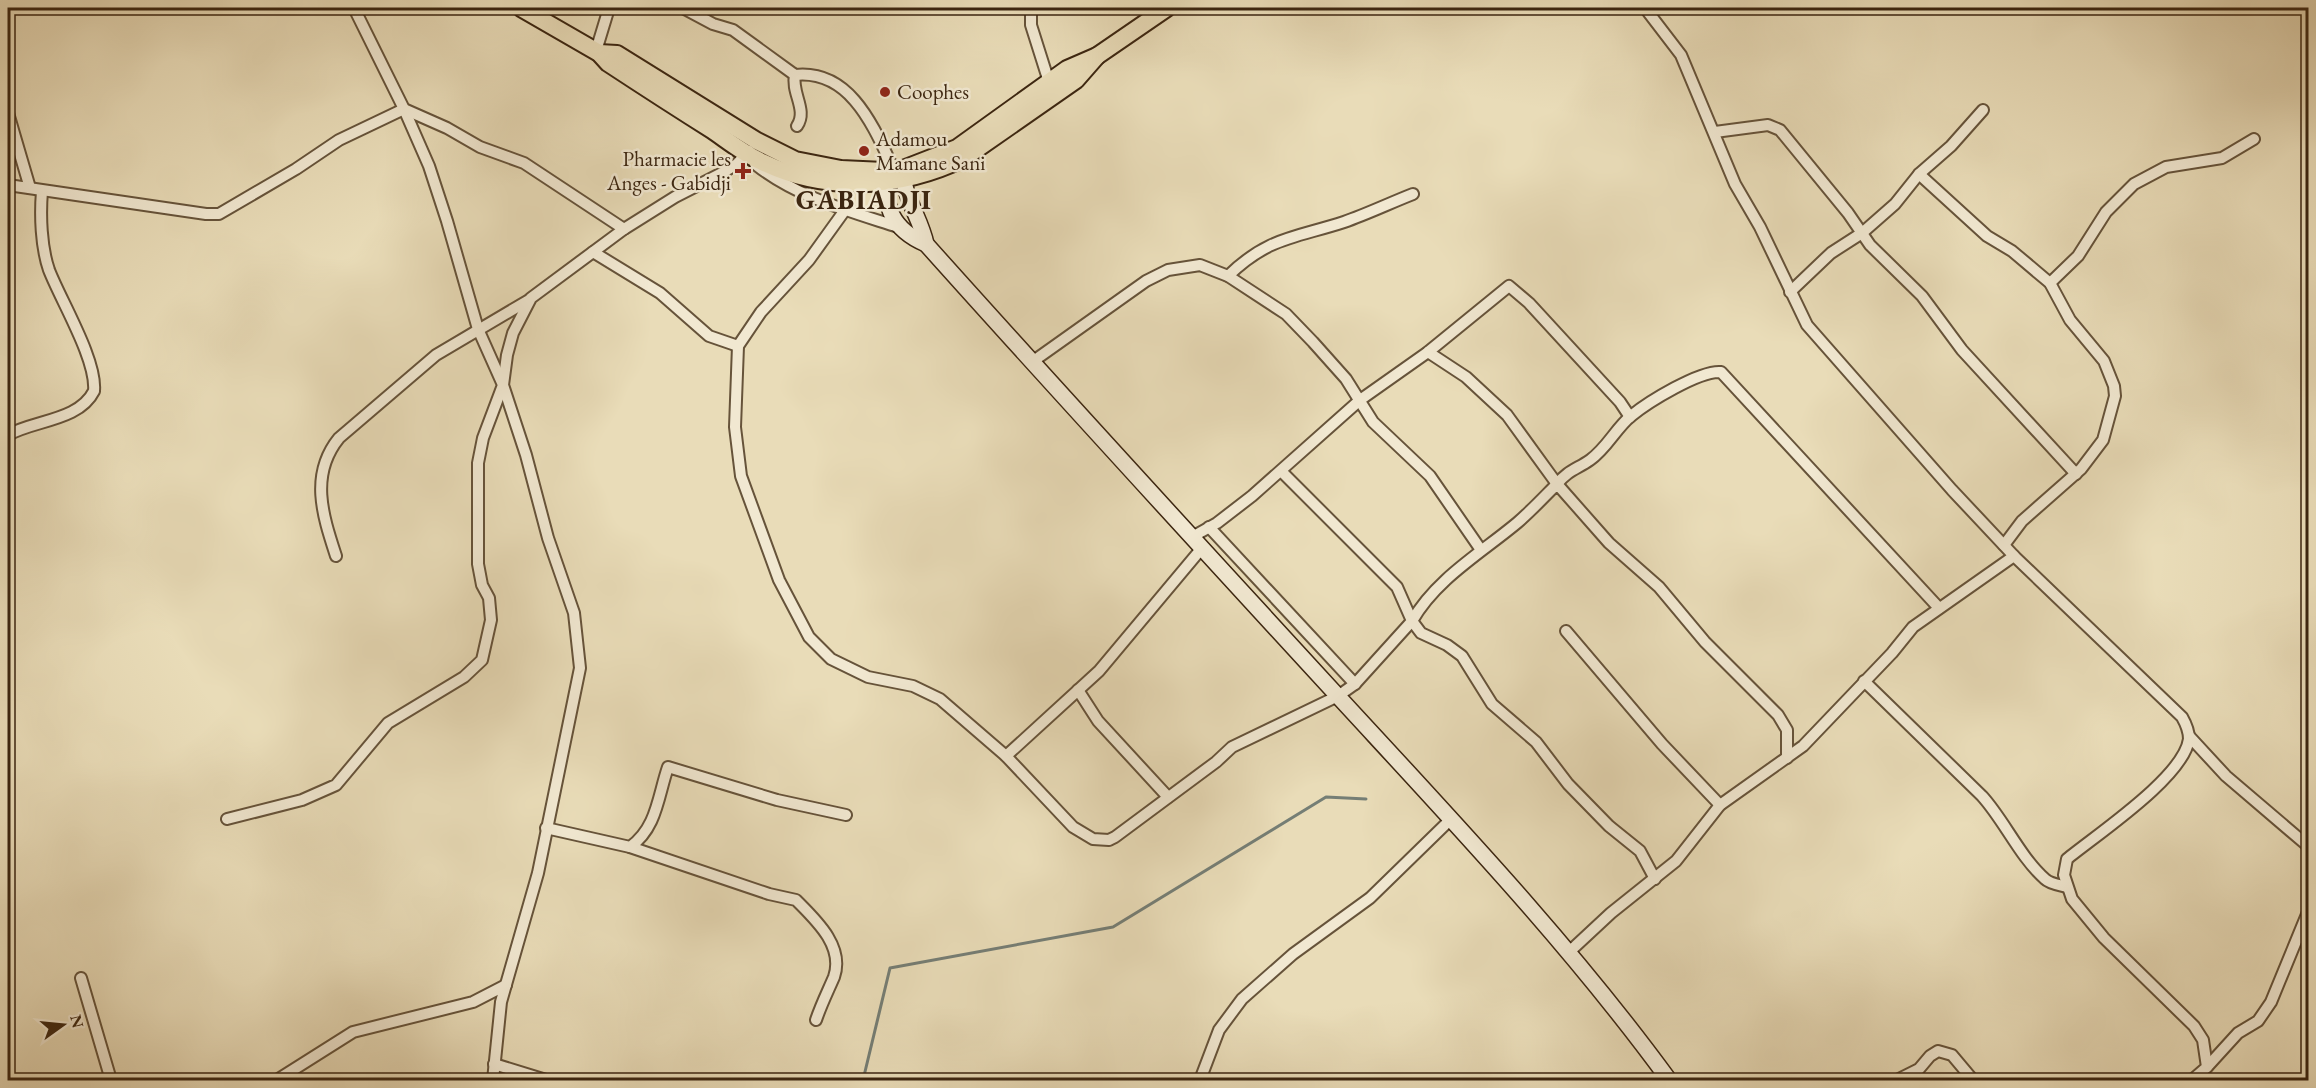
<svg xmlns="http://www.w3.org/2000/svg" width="2316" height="1088" font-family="'EB Garamond',serif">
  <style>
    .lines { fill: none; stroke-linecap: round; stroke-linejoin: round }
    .stream { stroke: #757e75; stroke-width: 3 }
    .street-casing { stroke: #66533a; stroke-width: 14 }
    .secondary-casing { stroke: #3b2510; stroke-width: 18 }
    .primary-casing { stroke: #3b2510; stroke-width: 20 }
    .street { stroke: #f1e8d1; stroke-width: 10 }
    .secondary { stroke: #f1e8d1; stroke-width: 15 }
    .primary { stroke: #e9dcb8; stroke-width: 16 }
    .poi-dot { fill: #8f2418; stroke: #f1e8d1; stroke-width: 2 }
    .labels { text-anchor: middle; stroke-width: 5; stroke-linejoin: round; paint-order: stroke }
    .poi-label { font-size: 21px; fill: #3b2510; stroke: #f1e8d1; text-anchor: start }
    .district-label { font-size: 27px; font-weight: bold; letter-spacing: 1.5px; fill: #3b2510; stroke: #f1e8d1 }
  </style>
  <rect width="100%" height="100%" fill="#e9dcb8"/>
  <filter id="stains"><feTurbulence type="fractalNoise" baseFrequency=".00333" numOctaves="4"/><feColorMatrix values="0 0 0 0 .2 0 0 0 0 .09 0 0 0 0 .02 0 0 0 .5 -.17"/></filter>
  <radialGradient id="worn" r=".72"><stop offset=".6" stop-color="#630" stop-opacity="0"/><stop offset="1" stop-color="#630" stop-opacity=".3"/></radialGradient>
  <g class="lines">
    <path class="stream" d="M863,1080L890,968L1113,927L1326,797L1366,799"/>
    <g class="street-casing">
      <g id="street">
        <path d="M354,8L404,109L447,128L480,147L524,163L624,229"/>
        <path d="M683,8L713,24L733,30L795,75C851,69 874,128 894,170"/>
        <path d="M1031,8V25L1049,82"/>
        <path d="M1645,8L1681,55L1735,184L1760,227L1807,325L1952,490L2014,556L2182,717C2186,724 2189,730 2189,739C2184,777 2096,835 2067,859L2064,875L2072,899L2104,938L2194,1026L2203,1040L2207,1067L2192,1080"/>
        <path d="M596,51L609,8"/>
        <path d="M795,75C791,93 808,110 797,126"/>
        <path d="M8,113L30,188"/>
        <path d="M1715,132L1768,125L1780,130L1848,213L1870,245L1922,296L1962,350L2076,474"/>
        <path d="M755,164C796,197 849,211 898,227"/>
        <path d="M1919,174L1987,236L2012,251L2050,283L2070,320L2104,361L2114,386L2115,396L2103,440L2081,469L2022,521L2004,545"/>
        <path d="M8,185L206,214H219L296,169L339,140L404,109L429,166L447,221L478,329L503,385L483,438L478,463V564L482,585L489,598L491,620L482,660L464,677L388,723L336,785L302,800L227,819"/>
        <path d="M845,210L809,260L761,312L738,346L735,427L741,476L779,580L809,637L831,659L868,677L913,686L940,699L1006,756L1073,827L1093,839L1109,840L1115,837L1216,762L1232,747L1338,696L1355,684L1412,621L1397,587L1281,471"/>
        <path d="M593,252L660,293L709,336L738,346"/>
        <path d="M1228,276C1268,237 1295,238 1344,222C1367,214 1390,203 1413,194"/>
        <path d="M2050,283L2078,256L2106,212L2134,184L2166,167L2222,158L2254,139"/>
        <path d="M1790,292L1831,253L1862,233L1895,204L1919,174L1951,146L1983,110"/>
        <path d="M1428,352L1466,377L1507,415L1557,484C1567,471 1577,469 1590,460C1607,448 1616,428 1631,416C1648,402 1700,370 1721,372L1939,608"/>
        <path d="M1032,362L1146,281L1168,270L1200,265L1228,276L1286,314L1313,342L1346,379L1373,422L1430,476L1481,550"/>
        <path d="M8,435C34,420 79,421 94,391C97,360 61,301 49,270C41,247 40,215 42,191"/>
        <path d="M1209,527L1355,684"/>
        <path d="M1192,537L1217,523L1252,496L1360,400L1428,352L1509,286L1529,303L1620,402L1630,417"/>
        <path d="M336,556C323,516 309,475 339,438L436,355L529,300"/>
        <path d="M1566,631L1662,744L1720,805"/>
        <path d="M1864,681L1982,796C2004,820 2020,857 2045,879C2050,884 2060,885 2067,887"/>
        <path d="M1078,690L1098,721L1168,797"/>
        <path d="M2189,736L2226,776L2308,846"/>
        <path d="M1006,756L1099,671L1202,548"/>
        <path d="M546,828L630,847C657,828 658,796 668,767L777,800L846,815"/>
        <path d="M630,847L769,894L796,900L800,904C819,923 844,948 834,977C828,991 821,1005 816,1020"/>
        <path d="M1655,879L1640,851L1609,826L1568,784L1536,742L1492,704L1462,656L1447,645L1421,633L1412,621C1436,579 1481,553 1517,523C1531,511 1544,497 1557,484L1609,543L1659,587L1705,642L1778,715L1787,730V758"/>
        <path d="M1568,953L1611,913L1676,861L1720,805L1803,746L1892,653L1913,627L2014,556"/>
        <path d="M81,978L111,1080"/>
        <path d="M494,1064L546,1080"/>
        <path d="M2207,1067L2238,1033L2258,1021L2271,1002L2308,912"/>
        <path d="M277,1080L353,1032L473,1002L506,985"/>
        <path d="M493,1080L501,1002L538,873L580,668L574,613L548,538L526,455L503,385L507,355L513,333L531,298L624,229L675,197L722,173L737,164L749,151"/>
        <path d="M1005,1080H1011"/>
        <path d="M1200,1080L1219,1030L1242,999L1293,954L1370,898L1450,820"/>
        <path d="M1897,1080L1919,1069L1930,1056L1938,1051L1952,1055L1973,1080"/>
      </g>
    </g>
    <g class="secondary-casing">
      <g id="secondary">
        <path d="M903,169C902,195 921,218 926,244"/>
        <path d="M884,171C885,207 891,229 926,244C1061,395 1198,544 1335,693C1450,818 1569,943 1669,1080"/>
      </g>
    </g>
    <g class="primary-casing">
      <g id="primary">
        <path d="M521,8L599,53L608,63C643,86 677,108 712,130C728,141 744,154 762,162C826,193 901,189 964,158L1076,80L1097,56"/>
        <path d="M599,53L617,54L757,141L795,160L841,169L884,171L903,169L957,148L1067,69L1097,56L1167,8"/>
      </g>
    </g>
    <use href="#street" class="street"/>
    <use href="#secondary" class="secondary"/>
    <use href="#primary" class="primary"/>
  </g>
  <g class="poi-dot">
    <circle cx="885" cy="92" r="6"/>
    <circle cx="864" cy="151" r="6"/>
    <path d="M740 162h6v6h6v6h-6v6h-6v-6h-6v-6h6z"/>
  </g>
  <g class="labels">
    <g class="poi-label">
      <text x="897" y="99">Coophes</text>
      <text x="876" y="146">Adamou<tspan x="876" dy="24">Mamane Sani</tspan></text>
      <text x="731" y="166" text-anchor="end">Pharmacie les<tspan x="731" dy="24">Anges - Gabidji</tspan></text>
    </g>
    <g class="district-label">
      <text x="864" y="209">GABIADJI</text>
    </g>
  </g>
  <rect width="2316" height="1088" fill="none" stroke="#e9dcb8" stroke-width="30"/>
  <rect x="9" y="9" width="2298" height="1070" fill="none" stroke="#3b2510" stroke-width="3"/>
  <rect x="15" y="15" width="2286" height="1058" fill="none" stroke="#3b2510" stroke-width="1.5"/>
  <g transform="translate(63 1025) rotate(75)" stroke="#f1e8d1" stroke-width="4.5" paint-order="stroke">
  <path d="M0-4.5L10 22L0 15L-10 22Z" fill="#3b2510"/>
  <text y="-9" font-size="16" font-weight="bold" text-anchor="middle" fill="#3b2510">N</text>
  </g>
  <rect width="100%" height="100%" filter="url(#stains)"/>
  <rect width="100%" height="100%" fill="url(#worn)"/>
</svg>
